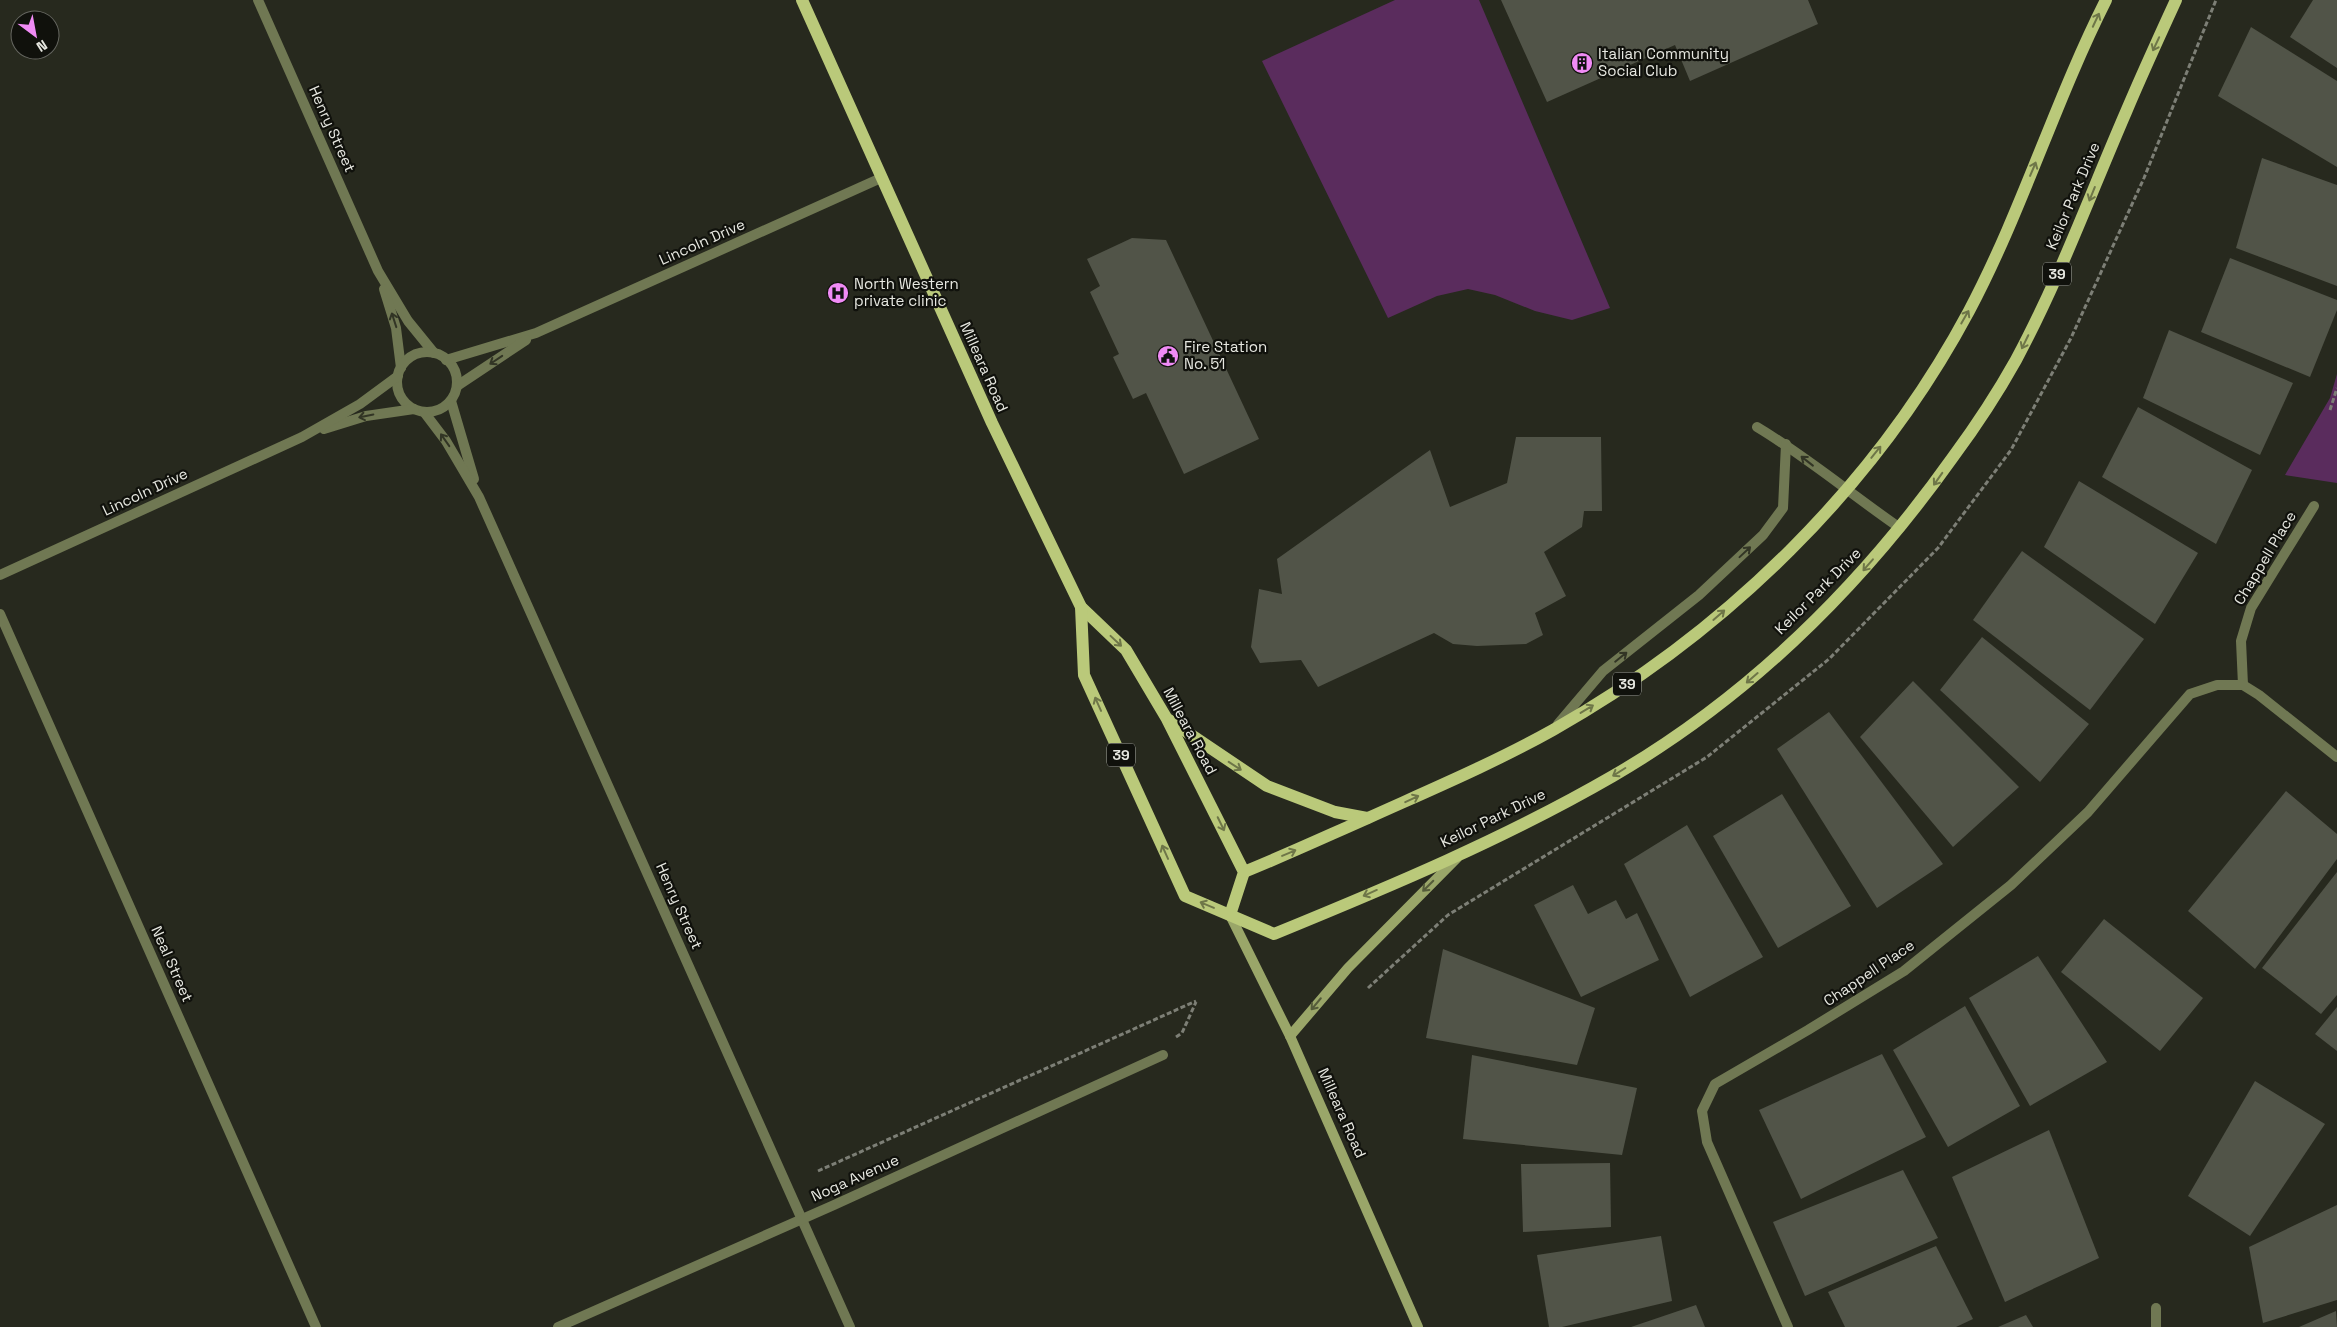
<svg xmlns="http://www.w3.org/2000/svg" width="2337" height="1327" font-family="'Space Grotesk',sans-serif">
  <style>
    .green { fill: #5a2c5d }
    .building { fill: #515448 }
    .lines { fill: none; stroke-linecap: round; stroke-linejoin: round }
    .path { stroke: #7d7f76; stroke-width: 3; stroke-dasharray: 5 2.5; stroke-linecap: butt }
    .lane { stroke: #707853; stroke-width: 10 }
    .street { stroke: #707853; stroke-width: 10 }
    .secondary { stroke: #9aa669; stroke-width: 10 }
    .primary { stroke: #bac97a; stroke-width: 12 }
    .oneway { stroke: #6e7648 }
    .oneway2 { stroke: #323525 }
    .oneway3 { stroke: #555c3a }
    .labels { text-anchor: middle; stroke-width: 4.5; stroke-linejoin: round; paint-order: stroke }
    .shield { fill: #10110c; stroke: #a6a8a1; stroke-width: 1 }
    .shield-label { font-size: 14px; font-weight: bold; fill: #e7e8e1 }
    .poi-label { font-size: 15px; fill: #e7e8e1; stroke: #10110c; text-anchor: start }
    .street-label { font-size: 15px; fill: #e7e8e1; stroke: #10110c }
  </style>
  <rect width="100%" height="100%" fill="#27291e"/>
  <g class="green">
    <path d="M1395,0H1479L1610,308L1572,320L1535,311L1495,295L1468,289L1437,296L1388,318L1262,61Z"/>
    <path d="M2337,374V483L2285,475L2330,398Z"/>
  </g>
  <g class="building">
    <path d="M1501,0H1808L1818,24L1690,81L1675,45L1547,102Z"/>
    <path d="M2313,0H2337V68L2290,37Z"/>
    <path d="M2251,27L2337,81V167L2218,96Z"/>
    <path d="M2262,158L2337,185V286L2236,248Z"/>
    <path d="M1132,238L1166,240L1259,439L1184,474L1146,393L1133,399L1113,357L1119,354L1090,292L1100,286L1087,259Z"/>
    <path d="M2230,258L2337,300V310L2310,377L2201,332Z"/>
    <path d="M2169,330L2293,383L2260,455L2143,398Z"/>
    <path d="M2138,407L2252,470L2216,544L2102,477Z"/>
    <path d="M1516,437H1601L1602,511H1584L1582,527L1544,552L1566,596L1535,613L1543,635L1526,644L1477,646L1453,644L1434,633L1318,687L1301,660L1260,663L1251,647L1259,589L1282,594L1277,559L1430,450L1450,507L1507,483Z"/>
    <path d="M2079,481L2198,553L2155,624L2044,547Z"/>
    <path d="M2022,551L2144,639L2090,710L1973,620Z"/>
    <path d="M1982,637L2089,724L2040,782L1940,690Z"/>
    <path d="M1913,681L2019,787L1953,847L1860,737Z"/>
    <path d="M1829,712L1943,864L1877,908L1777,749Z"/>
    <path d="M2286,791L2337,834V859L2255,969L2188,911Z"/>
    <path d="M1782,794L1851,906L1778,948L1713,836Z"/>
    <path d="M1687,825L1763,957L1690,997L1624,864Z"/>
    <path d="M2337,872V995L2321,1014L2262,968Z"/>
    <path d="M1573,885L1588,914L1616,900L1626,919L1637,913L1659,960L1581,997L1534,905Z"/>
    <path d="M2104,919L2203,998L2160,1051L2061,972Z"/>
    <path d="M1443,949L1595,1008L1577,1065L1426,1038Z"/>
    <path d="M2038,956L2107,1062L2030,1106L1969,998Z"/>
    <path d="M1965,1006L2020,1106L1948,1147L1893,1050Z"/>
    <path d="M2337,1007V1051L2315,1034Z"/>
    <path d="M1882,1054L1926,1137L1801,1199L1759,1110Z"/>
    <path d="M1472,1055L1637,1088L1622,1155L1463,1139Z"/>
    <path d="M2255,1081L2325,1124L2250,1236L2188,1196Z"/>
    <path d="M2049,1130L2099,1258L2005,1302L1952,1177Z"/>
    <path d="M1610,1163L1611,1227L1523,1232L1521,1164Z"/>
    <path d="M1903,1170L1938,1238L1805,1296L1773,1222Z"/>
    <path d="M2337,1205V1300L2263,1323L2249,1247Z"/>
    <path d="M1661,1236L1672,1301L1562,1327H1549L1537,1255Z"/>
    <path d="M1936,1246L1973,1319L1956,1327H1845L1828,1292Z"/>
    <path d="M1696,1305L1705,1327H1631Z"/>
    <path d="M2336,1311L2337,1327H2299Z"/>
    <path d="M2026,1315L2033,1327H1998Z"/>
  </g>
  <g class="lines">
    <g class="path">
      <path d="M2330,410L2337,388"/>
      <path d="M1368,988L1448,915L1707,757L1829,659L1938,548L2011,450L2071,338L2144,178L2216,0"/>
      <path d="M1176,1037L1182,1033L1196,1002"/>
      <path d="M818,1171L1196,1001"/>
    </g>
    <g class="lane">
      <path d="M1757,427C1807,457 1852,495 1900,528"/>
      <path d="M1558,724L1603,671L1699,595L1763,535L1783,508L1786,444"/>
    </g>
    <g class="street">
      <path d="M258,0L378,271L408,321L434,353"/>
      <path d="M384,289L396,328L401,368"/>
      <circle cx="427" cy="382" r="30"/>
      <path d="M446,360L536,333L881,178"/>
      <path d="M457,386L526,340"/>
      <path d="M451,401L474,479"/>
      <path d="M424,412L446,441L479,497L850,1327"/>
      <path d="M324,429L366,416L414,409"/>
      <path d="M0,575L302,437L360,404L398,376"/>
      <path d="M0,614L316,1327"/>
      <path d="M2243,685L2241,641L2251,608L2314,506"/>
      <path d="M2156,1308V1327"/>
      <path d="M558,1327L834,1205L1163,1055"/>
      <path d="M1788,1327L1707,1142L1702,1111L1715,1084L1808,1030L1904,971L2011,885L2088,812L2190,694L2217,685H2243L2259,695L2337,757"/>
    </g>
    <g class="secondary">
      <path d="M1230,915L1290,1036L1418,1327"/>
      <path d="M1290,1036L1348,968L1457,858"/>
    </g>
    <g class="primary">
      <path d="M802,0L992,423L1081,607L1126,650L1167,719L1244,872L1230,915"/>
      <path d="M1081,607L1084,675L1185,896L1274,934C1389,887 1506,838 1613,776C1749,697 1862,585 1953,457C1976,426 1997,394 2016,360C2059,280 2090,195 2126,112C2142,74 2159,37 2176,0"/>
      <path d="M1169,720L1267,786L1335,812L1367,818"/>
      <path d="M1244,872C1286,855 1327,836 1368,818C1430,790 1494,763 1553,730C1725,633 1875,487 1969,311C2022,211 2055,101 2106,0"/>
    </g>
  </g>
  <defs><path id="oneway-shaft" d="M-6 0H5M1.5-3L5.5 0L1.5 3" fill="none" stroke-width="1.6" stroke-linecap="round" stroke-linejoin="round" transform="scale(1.25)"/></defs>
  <g class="oneway">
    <use href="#oneway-shaft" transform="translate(2096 20) rotate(-65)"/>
    <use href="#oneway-shaft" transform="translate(2156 44) rotate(115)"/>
    <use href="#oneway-shaft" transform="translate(2033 169) rotate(-67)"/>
    <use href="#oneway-shaft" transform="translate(2092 194) rotate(112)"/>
    <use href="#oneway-shaft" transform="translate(1965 317) rotate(-60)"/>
    <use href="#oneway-shaft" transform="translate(2025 342) rotate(116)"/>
    <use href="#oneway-shaft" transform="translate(1876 452) rotate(-51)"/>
    <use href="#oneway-shaft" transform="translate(1938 479) rotate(125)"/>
    <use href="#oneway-shaft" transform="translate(1868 565) rotate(131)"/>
    <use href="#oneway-shaft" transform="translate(1719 615) rotate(-41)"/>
    <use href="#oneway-shaft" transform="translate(1116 641) rotate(43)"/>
    <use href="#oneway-shaft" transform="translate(1752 678) rotate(139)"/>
    <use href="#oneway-shaft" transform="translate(1098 704) rotate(-114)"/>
    <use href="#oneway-shaft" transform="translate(1587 709) rotate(-31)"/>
    <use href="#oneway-shaft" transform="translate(1235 766) rotate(33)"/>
    <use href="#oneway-shaft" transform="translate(1619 772) rotate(148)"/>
    <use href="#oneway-shaft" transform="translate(1412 799) rotate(-25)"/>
    <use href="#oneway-shaft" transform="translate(1221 824) rotate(64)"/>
    <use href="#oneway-shaft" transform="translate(1165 852) rotate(-114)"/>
    <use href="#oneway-shaft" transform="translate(1289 853) rotate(-23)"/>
    <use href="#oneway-shaft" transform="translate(1370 893) rotate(156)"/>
    <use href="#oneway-shaft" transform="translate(1207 905) rotate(-157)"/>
  </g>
  <g class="oneway2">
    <use href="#oneway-shaft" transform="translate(394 320) rotate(-108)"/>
    <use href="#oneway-shaft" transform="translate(496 360) rotate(146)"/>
    <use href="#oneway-shaft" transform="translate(366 416) rotate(168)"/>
    <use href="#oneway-shaft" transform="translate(445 440) rotate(-125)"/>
    <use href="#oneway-shaft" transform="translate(1807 461) rotate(-142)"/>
    <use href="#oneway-shaft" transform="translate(1745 552) rotate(-43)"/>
    <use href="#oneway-shaft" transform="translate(1621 657) rotate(-39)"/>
  </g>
  <g class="oneway3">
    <use href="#oneway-shaft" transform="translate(1428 886) rotate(135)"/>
    <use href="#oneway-shaft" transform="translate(1316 1004) rotate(130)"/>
  </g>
  <defs>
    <g id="building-disc" transform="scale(1.125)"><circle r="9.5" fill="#f08bf5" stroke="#10110c"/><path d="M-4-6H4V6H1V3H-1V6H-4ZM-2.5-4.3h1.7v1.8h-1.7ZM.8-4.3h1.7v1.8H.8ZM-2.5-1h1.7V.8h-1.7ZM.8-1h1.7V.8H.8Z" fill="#111"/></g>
    <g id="hospital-disc" transform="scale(1.125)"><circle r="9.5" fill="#f08bf5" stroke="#10110c"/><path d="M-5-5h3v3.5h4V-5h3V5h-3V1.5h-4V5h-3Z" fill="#111"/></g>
    <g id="civic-disc" transform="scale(1.125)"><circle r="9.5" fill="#f08bf5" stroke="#10110c"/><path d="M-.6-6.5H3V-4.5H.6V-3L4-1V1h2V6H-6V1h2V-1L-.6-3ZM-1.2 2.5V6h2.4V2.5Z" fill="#111"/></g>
  </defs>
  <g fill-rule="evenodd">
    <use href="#building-disc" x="1582" y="63"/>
    <use href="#hospital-disc" x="838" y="293"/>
    <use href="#civic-disc" x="1168" y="356"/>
  </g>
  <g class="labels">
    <g class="shield">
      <rect x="2043" y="262.5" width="28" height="23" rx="4"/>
      <rect x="1613" y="672.5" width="28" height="23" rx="4"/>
      <rect x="1107" y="743.5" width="28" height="23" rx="4"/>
    </g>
    <g class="shield-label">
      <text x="2057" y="279">39</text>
      <text x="1627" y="689">39</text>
      <text x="1121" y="760">39</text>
    </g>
    <g class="poi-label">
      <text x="1598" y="59">Italian Community<tspan x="1598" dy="17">Social Club</tspan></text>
      <text x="854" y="289">North Western<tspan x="854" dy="17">private clinic</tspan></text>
      <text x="1184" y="352">Fire Station<tspan x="1184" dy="17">No. 51</tspan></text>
    </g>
    <g class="street-label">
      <text transform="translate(332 129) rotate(66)" y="5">Henry Street</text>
      <text transform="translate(2073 196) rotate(-67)" y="5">Keilor Park Drive</text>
      <text transform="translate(702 242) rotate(-24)" y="5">Lincoln Drive</text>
      <text transform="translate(984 367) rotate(66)" y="5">Milleara Road</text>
      <text transform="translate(145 492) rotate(-25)" y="5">Lincoln Drive</text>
      <text transform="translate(2265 558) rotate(-59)" y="5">Chappell Place</text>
      <text transform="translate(1818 591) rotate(-45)" y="5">Keilor Park Drive</text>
      <text transform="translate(1190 731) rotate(62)" y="5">Milleara Road</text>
      <text transform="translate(1493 818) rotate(-26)" y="5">Keilor Park Drive</text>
      <text transform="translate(679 906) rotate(66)" y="5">Henry Street</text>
      <text transform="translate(172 964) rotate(66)" y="5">Neal Street</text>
      <text transform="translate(1869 973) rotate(-34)" y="5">Chappell Place</text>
      <text transform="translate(1342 1113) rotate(66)" y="5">Milleara Road</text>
      <text transform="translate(855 1178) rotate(-24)" y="5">Noga Avenue</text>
    </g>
  </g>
  <g transform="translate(35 35) rotate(148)"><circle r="24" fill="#10110c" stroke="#666761"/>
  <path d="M0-4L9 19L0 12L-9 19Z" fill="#f08bf5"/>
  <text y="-8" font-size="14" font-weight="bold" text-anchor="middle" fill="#e7e8e1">N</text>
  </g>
</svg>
